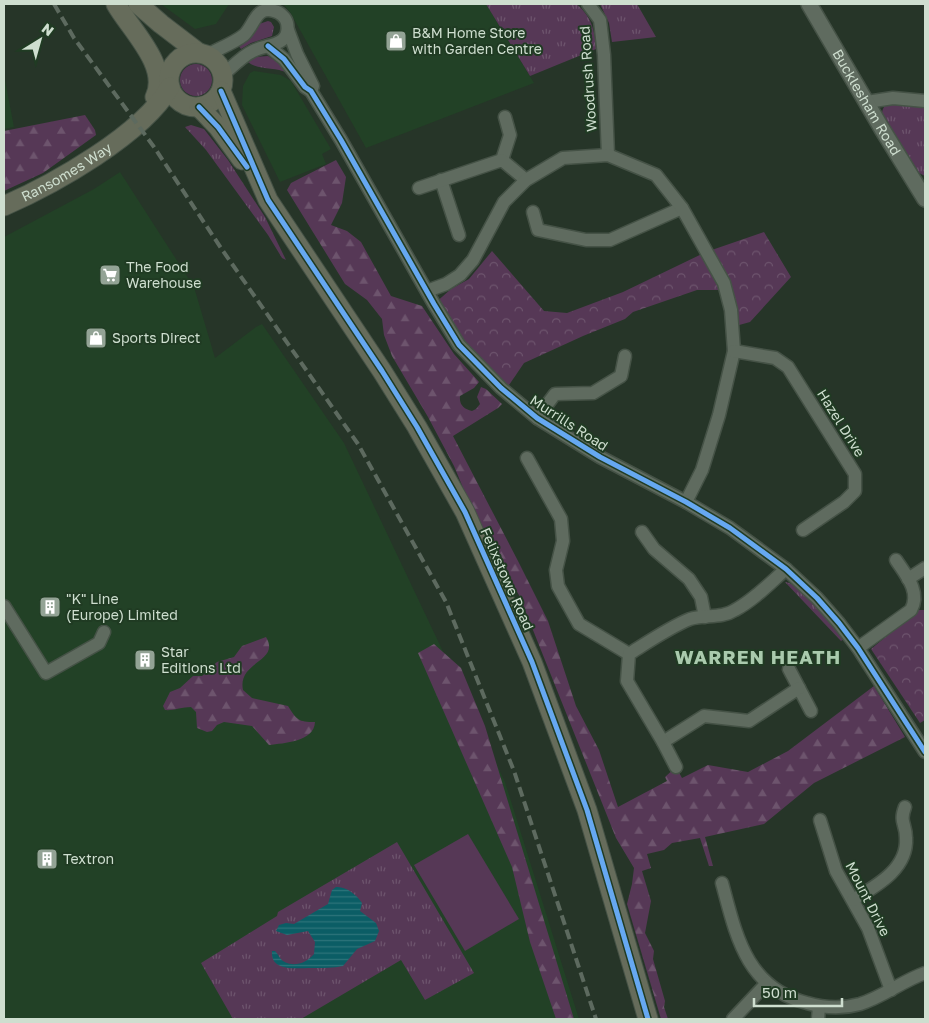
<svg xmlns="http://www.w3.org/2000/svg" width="929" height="1023" font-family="'Golos Text',sans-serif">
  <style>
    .built { fill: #224126 }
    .grass { fill: url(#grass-tufts) }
    .forest { fill: url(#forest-firs) }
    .park { fill: url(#park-crowns) }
    .garden { fill: #563856 }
    .water { fill: url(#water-rules) }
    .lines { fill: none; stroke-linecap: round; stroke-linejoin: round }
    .minor-casing { stroke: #455246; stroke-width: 15 }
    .tertiary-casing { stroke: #455246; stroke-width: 18 }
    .primary-casing { stroke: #455246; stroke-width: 21 }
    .minor { stroke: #5f6b5f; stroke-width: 12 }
    .tertiary { stroke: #5f6b5f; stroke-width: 15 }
    .primary { stroke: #666c5b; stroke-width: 19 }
    .rail { stroke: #5d6a5f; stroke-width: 4; stroke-dasharray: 10 5; stroke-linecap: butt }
    .cycleway-casing { stroke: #203b23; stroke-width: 8 }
    .cycleway { stroke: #66a8f1; stroke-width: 5 }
    .labels { text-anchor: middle; stroke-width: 4; stroke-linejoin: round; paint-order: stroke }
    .poi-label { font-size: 14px; fill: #cedecf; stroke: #203b23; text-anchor: start }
    .street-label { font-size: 14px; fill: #cedecf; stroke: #203b23 }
    .district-label { font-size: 19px; font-weight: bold; letter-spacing: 1px; fill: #aacaad; stroke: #203b23 }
  </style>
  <defs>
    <pattern id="grass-tufts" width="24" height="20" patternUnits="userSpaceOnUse" patternTransform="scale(1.25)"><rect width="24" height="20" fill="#563856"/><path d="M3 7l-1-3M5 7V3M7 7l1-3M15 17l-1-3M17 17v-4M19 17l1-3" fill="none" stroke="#6d546d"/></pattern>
    <pattern id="forest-firs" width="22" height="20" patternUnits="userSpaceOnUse" patternTransform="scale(1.25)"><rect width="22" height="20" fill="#563856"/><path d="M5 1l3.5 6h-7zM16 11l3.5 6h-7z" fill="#6d546d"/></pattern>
    <pattern id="park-crowns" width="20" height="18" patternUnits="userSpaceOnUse" patternTransform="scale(1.25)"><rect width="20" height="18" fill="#563856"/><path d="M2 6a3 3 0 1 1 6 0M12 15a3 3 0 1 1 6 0" fill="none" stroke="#6d546d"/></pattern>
    <pattern id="water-rules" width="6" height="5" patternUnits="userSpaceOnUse" patternTransform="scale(1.25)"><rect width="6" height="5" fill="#0b5d65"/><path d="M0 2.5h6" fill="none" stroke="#2d747a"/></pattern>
  </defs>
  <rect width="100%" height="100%" fill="#263528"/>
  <g class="built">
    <path d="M161,4H229L216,24L195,29Z"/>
    <path d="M283,4H486L534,83L366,148L290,12Z"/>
    <path d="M254,71L281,75L291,81L331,149L322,154L326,164L280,182L242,105L243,86L250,73Z"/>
    <path d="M4,75L14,127L4,129Z"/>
    <path d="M120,172L194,287L215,358L256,327L262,324L344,443L505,782L579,1019H4V237L94,189Z"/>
  </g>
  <g class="grass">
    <path d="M486,4H576C591,15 595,31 596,49L530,76Z"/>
    <path d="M600,4H637L656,37L612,42L609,23Z"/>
    <path d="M268,21L271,22L274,27L272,36L251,43L241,49L238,45L253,33L259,24Z"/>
    <path d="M268,56L285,67L287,73C275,66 257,71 247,61L255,57Z"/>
    <circle cx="196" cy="80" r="16"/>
    <path d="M894,102L925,106V176L919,173L882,113C883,105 887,104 894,102Z"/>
    <path d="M191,125L204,129L228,160L265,217L286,260L282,258L268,235L206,150L185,127Z"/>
    <path d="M785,582C804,583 832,625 844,639L841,641Z"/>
    <path d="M397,842L474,973L425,1000L401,960L301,1019H233L201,963L277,916L278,912Z"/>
  </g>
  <g class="forest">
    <path d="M85,115L95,130L96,135L43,173L4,191V131Z"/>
    <path d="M336,160L346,177L342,203L331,225L347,231L361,242L391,296L422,306L454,354L479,382L474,388L460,396C459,405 464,409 472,411L476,409L480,404L477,397L481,387L486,389L502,404L498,408L453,436L518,561L548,621L576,706L599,750L618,807L667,781L665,777L676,767L682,778L708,765L748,772L788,751L874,686L905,737L814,783L764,824L705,837L713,866H709L700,838L672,843L664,850L647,854L651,868L642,871L651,901L645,933L654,951L653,959L665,1001L664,1007L668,1019H661L627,904L632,884L634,868L616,838L519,595L493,549L466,495L454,466L428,417L392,356L384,335L382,319L367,300L345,284L287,190L291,183Z"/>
    <path d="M266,637C281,662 237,661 243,690L252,698L288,706C297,720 298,722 315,722C314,742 284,743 269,745L252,726L224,722L217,725L212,731L207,732L197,728L196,712L191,707C182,707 172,711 165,710L163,706L170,692L180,688L193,676H202L217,662L234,657L242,646Z"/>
    <path d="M434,644L461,668L485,726L574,1019H556L530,942L512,867L418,653Z"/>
  </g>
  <g class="park">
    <path d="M764,232L791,277L750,322L732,327L726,290H697L633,312L625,319L583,336L524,363L505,391L434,304L451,289L469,279L492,251L544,311L567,313L623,292L706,252Z"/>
    <path d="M918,610H925V720L920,723L871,649Z"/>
  </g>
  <path class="garden" d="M468,834L519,919L465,951L414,865Z"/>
  <path class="water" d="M336,887C346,886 357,895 362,903L360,911L376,923L379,931L375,941L357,949L343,966C333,968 324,968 315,968C301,967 270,974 272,951H275C278,954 280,959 283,961C294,968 306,963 314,954L315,942L308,931L287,935L276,931L279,925L286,923L294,924L328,904L332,890Z"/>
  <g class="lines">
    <g class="minor-casing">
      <g id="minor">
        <path d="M588,4L600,20L604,55L608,155"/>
        <path d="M288,30L297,54L313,86L311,91"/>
        <path d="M268,46L284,59L305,87L311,91L341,140L434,304L459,345L501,388L537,418L600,457L686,502L730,528L786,569L817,598L839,623L858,648L925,752"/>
        <path d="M207,55C218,49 234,43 244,35C254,26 256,5 274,11C280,12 286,18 287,23C292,47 265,44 253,51C242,56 232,67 223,75"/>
        <path d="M867,102L893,98L925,101"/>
        <path d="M502,160L510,135L505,117"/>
        <path d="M441,180L459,235"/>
        <path d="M419,188L502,160L526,180"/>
        <path d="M533,212L538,230L586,240H610L682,208"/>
        <path d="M427,291L446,284L460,275L473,260L504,202L526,180L563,158L608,155L656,175L682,208L724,283L731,310L734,351L719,415L702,470L686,502"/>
        <path d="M734,351L775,358L788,367L855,474V491L844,502L803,530"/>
        <path d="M537,418L555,394L593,393L621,376L625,356"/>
        <path d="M527,458L561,519L563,541L556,570L558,586L579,624L629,654"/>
        <path d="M642,532L654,549L689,579L701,597L705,617"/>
        <path d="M908,579L925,568"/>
        <path d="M4,606L46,673L99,643L104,632"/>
        <path d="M858,648L911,610C921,592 906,575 896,560"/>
        <path d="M789,669L811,711"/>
        <path d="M663,742L704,716L749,721L799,688"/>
        <path d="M676,767L663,742L627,681L629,654C648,642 670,627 690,619C705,614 721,619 735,610C754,600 770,583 786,569"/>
        <path d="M820,820L836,871L868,928L891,990"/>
        <path d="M722,883C736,935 746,988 807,1003C824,1008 842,1009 860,1004C883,997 902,981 925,973"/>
        <path d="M853,900C876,886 908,869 906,838C906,823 899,823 905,807"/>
        <path d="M733,1019L767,983"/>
        <path d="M818,1019L819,1007"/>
      </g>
    </g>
    <g class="tertiary-casing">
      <g id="tertiary">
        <path id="s1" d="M809,4L882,129L925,199"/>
      </g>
    </g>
    <g class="primary-casing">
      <g id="primary">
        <path d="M116,4C130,29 170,66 155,97"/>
        <path d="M138,4L161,24L199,53"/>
        <circle cx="196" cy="80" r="27"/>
        <path d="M221,91L268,200L382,371L417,427L465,512L532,662L587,810L648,1019"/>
        <path d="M199,107L218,127L242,160"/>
        <path id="s2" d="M4,206C54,184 142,135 170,87"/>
      </g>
    </g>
    <use href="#minor" class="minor"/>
    <use href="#tertiary" class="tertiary"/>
    <use href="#primary" class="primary"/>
    <path class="rail" d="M54,4L74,38L154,147L223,251L358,444L446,602L514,771L596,1019"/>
    <g class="cycleway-casing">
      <g id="cycleway">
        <path d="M268,46L284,59L305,87L311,91L341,140L434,304L459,345L501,388L537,418L600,457L686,502L730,528L786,569L817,598L839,623L858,648L925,752"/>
        <path d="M221,91L268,200L382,371L417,427L465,512L532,662L587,810L648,1019"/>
        <path d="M199,107L218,127L247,167"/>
      </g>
    </g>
    <use href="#cycleway" class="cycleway"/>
  </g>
  <defs>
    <g id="shop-square" transform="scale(1.125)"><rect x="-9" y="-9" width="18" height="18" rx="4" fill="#93a395" stroke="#203b23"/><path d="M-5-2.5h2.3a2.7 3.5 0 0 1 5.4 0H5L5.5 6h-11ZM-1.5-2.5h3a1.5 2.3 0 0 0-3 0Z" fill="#fff"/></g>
    <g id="supermarket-square" transform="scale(1.125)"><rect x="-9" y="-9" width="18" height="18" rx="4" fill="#93a395" stroke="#203b23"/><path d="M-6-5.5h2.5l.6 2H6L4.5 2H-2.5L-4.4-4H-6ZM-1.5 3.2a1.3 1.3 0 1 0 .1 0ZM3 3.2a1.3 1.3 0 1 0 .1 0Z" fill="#fff"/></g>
    <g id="building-square" transform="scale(1.125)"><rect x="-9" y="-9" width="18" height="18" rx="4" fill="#93a395" stroke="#203b23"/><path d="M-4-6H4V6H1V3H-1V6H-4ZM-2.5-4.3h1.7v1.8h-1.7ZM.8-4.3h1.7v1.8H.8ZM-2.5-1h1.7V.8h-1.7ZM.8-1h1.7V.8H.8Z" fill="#fff"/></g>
  </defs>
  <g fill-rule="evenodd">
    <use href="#shop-square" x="396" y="41"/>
    <use href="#supermarket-square" x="110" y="275"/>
    <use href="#shop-square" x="96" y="338"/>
    <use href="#building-square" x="50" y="607"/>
    <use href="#building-square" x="145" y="660"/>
    <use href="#building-square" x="47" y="859"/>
  </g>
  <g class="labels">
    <g class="poi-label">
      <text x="412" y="38">B&amp;M Home Store<tspan x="412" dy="16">with Garden Centre</tspan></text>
      <text x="126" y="272">The Food<tspan x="126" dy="16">Warehouse</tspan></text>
      <text x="112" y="343">Sports Direct</text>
      <text x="66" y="604">"K" Line<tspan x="66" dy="16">(Europe) Limited</tspan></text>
      <text x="161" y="657">Star<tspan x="161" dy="16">Editions Ltd</tspan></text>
      <text x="63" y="864">Textron</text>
    </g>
    <g class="street-label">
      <text transform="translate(588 79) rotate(-94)" y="5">Woodrush Road</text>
      <text dy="5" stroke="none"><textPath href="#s1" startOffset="114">Bucklesham Road</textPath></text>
      <text dy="5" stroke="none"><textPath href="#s2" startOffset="71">Ransomes Way</textPath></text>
      <text transform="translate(569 423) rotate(33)" y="5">Murrills Road</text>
      <text transform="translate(841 423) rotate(58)" y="5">Hazel Drive</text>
      <text transform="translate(507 579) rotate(66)" y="5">Felixstowe Road</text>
      <text transform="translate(868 899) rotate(63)" y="5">Mount Drive</text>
    </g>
    <g class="district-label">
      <text x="758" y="664">WARREN HEATH</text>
    </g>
  </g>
  <rect width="929" height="1023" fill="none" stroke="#cedecf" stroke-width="10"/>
  <g transform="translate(40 40) rotate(37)" stroke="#203b23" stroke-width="4" paint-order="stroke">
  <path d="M0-4L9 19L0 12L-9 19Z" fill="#cedecf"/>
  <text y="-8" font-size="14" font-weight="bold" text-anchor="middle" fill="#cedecf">N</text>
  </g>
  <path d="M754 998v8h88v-8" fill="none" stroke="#cedecf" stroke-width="2.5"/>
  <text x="762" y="998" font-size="15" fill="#cedecf" stroke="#203b23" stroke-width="4" paint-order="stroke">50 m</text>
</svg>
